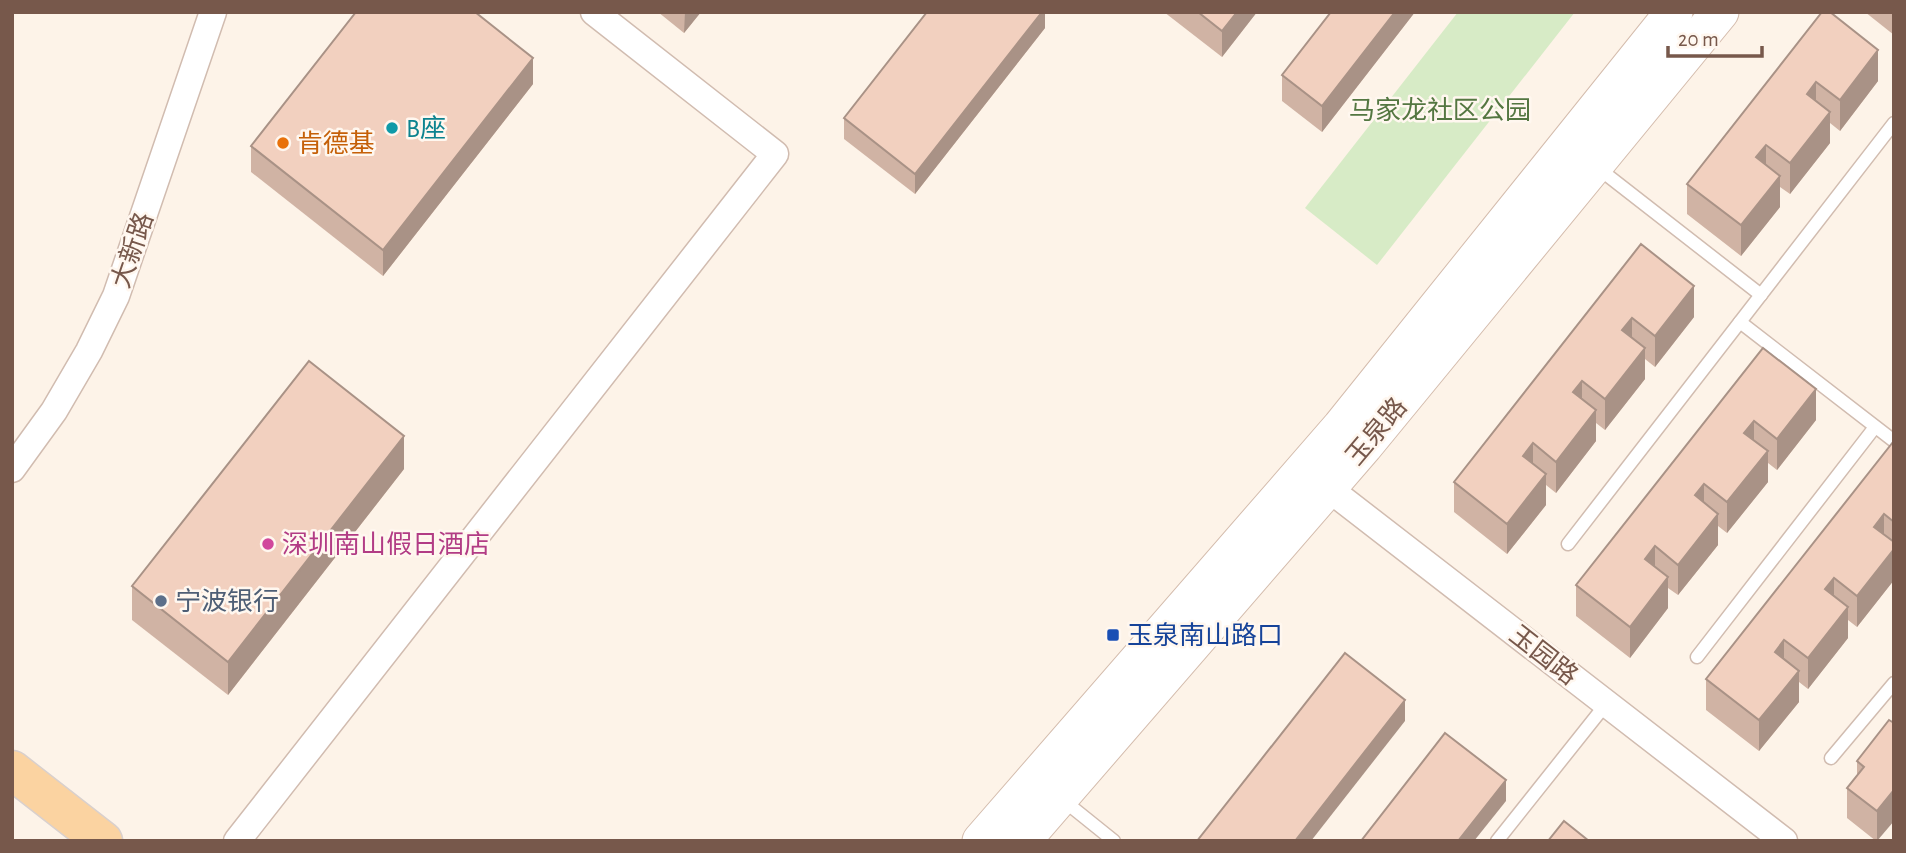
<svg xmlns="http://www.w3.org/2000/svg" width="1906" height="853" font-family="'Alegreya Sans','Noto Sans SC',sans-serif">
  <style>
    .green { fill: #d7ebc6 }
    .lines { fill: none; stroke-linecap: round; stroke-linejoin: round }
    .lane-casing { stroke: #d1bcb0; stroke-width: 15 }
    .street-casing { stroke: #d1bcb0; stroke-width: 29 }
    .secondary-casing { stroke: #d4bcad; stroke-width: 39 }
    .primary-casing { stroke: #d9d0cd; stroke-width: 41 }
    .lane { stroke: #fff; stroke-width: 12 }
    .street { stroke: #fff; stroke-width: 26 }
    .secondary { stroke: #fff; stroke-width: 37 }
    .primary { stroke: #fbd3a1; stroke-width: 38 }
    .wall { fill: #d0b3a4 }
    .shaded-wall { fill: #a99286 }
    .building { fill: #f2d0bf; stroke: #a99286; stroke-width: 2 }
    .culture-dot { fill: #0f9aa8; stroke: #fff7ef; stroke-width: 2.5 }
    .food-dot { fill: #e8710a; stroke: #fff7ef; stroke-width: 2.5 }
    .hotel-dot { fill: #d1479c; stroke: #fff7ef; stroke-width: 2.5 }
    .service-dot { fill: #5c6f8a; stroke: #fff7ef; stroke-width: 2.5 }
    .transit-dot { fill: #1a4fb4; stroke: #fff7ef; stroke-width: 2.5 }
    .labels { text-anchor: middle; stroke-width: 5; stroke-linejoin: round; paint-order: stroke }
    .park-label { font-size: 26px; fill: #547741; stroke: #fff7ef }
    .culture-label { font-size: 26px; fill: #0d838f; stroke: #fff7ef; text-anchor: start }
    .food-label { font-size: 26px; fill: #c56008; stroke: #fff7ef; text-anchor: start }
    .street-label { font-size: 26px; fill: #77584b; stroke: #fff7ef }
    .hotel-label { font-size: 26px; fill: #b23c85; stroke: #fff7ef; text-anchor: start }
    .service-label { font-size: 26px; fill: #4e5e75; stroke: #fff7ef; text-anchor: start }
    .transit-label { font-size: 26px; fill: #164399; stroke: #fff7ef; text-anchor: start }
  </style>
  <rect width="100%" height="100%" fill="#fdf3e8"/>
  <path class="green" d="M1458,12H1575L1377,265L1305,208Z"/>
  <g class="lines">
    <g class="lane-casing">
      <g id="lane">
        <path d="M1598,168L1761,295"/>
        <path d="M1740,322L1894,441"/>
        <path d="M1568,544L1894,123"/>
        <path d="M1697,657L1875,427"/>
        <path d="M1831,758L1894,683"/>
        <path d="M1063,800L1114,841"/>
        <path d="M1497,841L1606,704"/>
      </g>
    </g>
    <g class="street-casing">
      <g id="street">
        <path d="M12,469L54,411L89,351L116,296L213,12"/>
        <path d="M1315,478L1784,841"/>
        <path d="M237,841L775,154L594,12"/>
      </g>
    </g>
    <g class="secondary-casing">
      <g id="secondary">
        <path d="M981,841L1341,427L1674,12"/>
        <path d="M1022,841L1364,446L1720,12"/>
      </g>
    </g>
    <g class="primary-casing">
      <path id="primary" d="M12,770L103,841"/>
    </g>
    <use href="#lane" class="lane"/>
    <use href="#street" class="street"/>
    <use href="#secondary" class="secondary"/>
    <use href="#primary" class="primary"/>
  </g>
  <g class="wall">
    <path d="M658,12H701L684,33Z"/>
    <path d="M1045,12V28L915,194L844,139V118Z"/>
    <path d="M1164,12H1257L1222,57Z"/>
    <path d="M1331,12H1415L1322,132L1282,101V75Z"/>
    <path d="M1822,12L1878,81L1840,131L1830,123V143L1790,194L1780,187V207L1741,256L1687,214V184Z"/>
    <path d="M1865,12H1894V35Z"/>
    <path d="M533,84L383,276L251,172V146Z"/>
    <path d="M1641,244L1694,317L1655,367L1645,359V379L1605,430L1596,423V441L1556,493L1546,485V505L1507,554L1454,512V482Z"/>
    <path d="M1763,348L1816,420L1777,470L1768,463V482L1727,533L1718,526V545L1678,595L1668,588V608L1630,658L1576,616V585Z"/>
    <path d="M1894,442V580L1857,627L1848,620V638L1808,689L1799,682V702L1759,751L1706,710V679Z"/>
    <path d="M404,469L228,695L132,620V586Z"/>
    <path d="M1889,720L1878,841H1876L1847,818V788L1857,775V761Z"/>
  </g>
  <g class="shaded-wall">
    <path d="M685,12H701L684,33Z"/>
    <path d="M1042,12H1045V28L915,194V174Z"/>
    <path d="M1237,12H1257L1222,57V31Z"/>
    <path d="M1395,12H1415L1322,132V106Z"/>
    <path d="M1878,50V81L1840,131V100Z"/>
    <path d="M533,58V84L383,276V250Z"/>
    <path d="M1816,82V112L1807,94Z"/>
    <path d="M1830,112V143L1790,194V163Z"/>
    <path d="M1766,145V176L1756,157Z"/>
    <path d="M1780,176V207L1741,256V225Z"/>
    <path d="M1694,286V317L1655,367V336Z"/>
    <path d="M1632,318V349L1622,330Z"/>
    <path d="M1645,348V379L1605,430V399Z"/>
    <path d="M1582,381V412L1573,392Z"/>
    <path d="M1816,389V420L1777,470V439Z"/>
    <path d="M1596,410V441L1556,493V462Z"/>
    <path d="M1754,421V452L1744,433Z"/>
    <path d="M404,436V469L228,695V662Z"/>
    <path d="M1533,443V474L1523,456Z"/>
    <path d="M1768,451V482L1727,533V502Z"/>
    <path d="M1546,474V505L1507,554V524Z"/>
    <path d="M1704,484V515L1695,495Z"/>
    <path d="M1718,514V545L1678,595V565Z"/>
    <path d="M1884,514V545L1874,527Z"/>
    <path d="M1655,546V577L1645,559Z"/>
    <path d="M1894,549V580L1857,627V596Z"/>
    <path d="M1668,577V608L1630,658V627Z"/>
    <path d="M1834,578V609L1825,589Z"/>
    <path d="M1848,607V638L1808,689V658Z"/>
    <path d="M1784,640V671L1775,652Z"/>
    <path d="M1799,671V702L1759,751V720Z"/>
    <path d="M1405,700V721L1311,841H1295Z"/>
    <path d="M1506,780V801L1474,841H1458Z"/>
    <path d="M1894,790V821L1877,841V811Z"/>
  </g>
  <g class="building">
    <path d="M356,12H475L533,58L383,250L251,146Z"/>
    <path d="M927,12H1042L915,174L844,118Z"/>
    <path d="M1198,12H1237L1222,31Z"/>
    <path d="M1331,12H1395L1322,106L1282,75Z"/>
    <path d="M1822,12H1830L1878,50L1840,100L1816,82L1807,94L1830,112L1790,163L1766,145L1756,157L1780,176L1741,225L1687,184Z"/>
    <path d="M1641,244L1694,286L1655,336L1632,318L1622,330L1645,348L1605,399L1582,381L1573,392L1596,410L1556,462L1533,443L1523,456L1546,474L1507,524L1454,482Z"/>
    <path d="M1763,348L1816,389L1777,439L1754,421L1744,433L1768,451L1727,502L1704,484L1695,495L1718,514L1678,565L1655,546L1645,559L1668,577L1630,627L1576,585Z"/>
    <path d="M309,361L404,436L228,662L132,586Z"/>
    <path d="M1893,442L1894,522L1884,514L1874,527L1894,542V549L1857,596L1834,578L1825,589L1848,607L1808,658L1784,640L1775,652L1799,671L1759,720L1706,679Z"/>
    <path d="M1345,653L1405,700L1295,841H1197Z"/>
    <path d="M1889,720L1894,723V790L1877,811L1847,788L1864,767L1857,761Z"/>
    <path d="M1445,733L1506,780L1458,841H1361Z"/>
    <path d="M1564,821L1589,841H1548Z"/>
  </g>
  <circle class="culture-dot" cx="392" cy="128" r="7"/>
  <circle class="food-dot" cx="283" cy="143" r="7"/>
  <circle class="hotel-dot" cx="268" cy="544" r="7"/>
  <circle class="service-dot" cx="161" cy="601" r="7"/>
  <rect class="transit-dot" x="1106" y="628" width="14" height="14" rx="3.5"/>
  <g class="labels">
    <g class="park-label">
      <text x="1440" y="119">马家龙社区公园</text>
    </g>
    <g class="culture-label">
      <text x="406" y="137">B座</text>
    </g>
    <g class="food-label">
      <text x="297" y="152">肯德基</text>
    </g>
    <g class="street-label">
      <text transform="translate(132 250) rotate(-71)" y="9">大新路</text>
      <text transform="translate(1376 431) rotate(-50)" y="9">玉泉路</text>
      <text transform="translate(1544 655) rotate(38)" y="9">玉园路</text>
    </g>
    <g class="hotel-label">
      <text x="282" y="553">深圳南山假日酒店</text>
    </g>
    <g class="service-label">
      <text x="175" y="610">宁波银行</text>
    </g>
    <g class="transit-label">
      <text x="1127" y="644">玉泉南山路口</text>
    </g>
  </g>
  <rect width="1906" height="853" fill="none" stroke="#77584b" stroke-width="28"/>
  <path d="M1668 46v10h94v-10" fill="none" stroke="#77584b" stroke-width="3.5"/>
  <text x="1678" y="46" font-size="21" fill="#77584b" stroke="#fff7ef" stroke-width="5" paint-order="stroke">20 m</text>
</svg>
